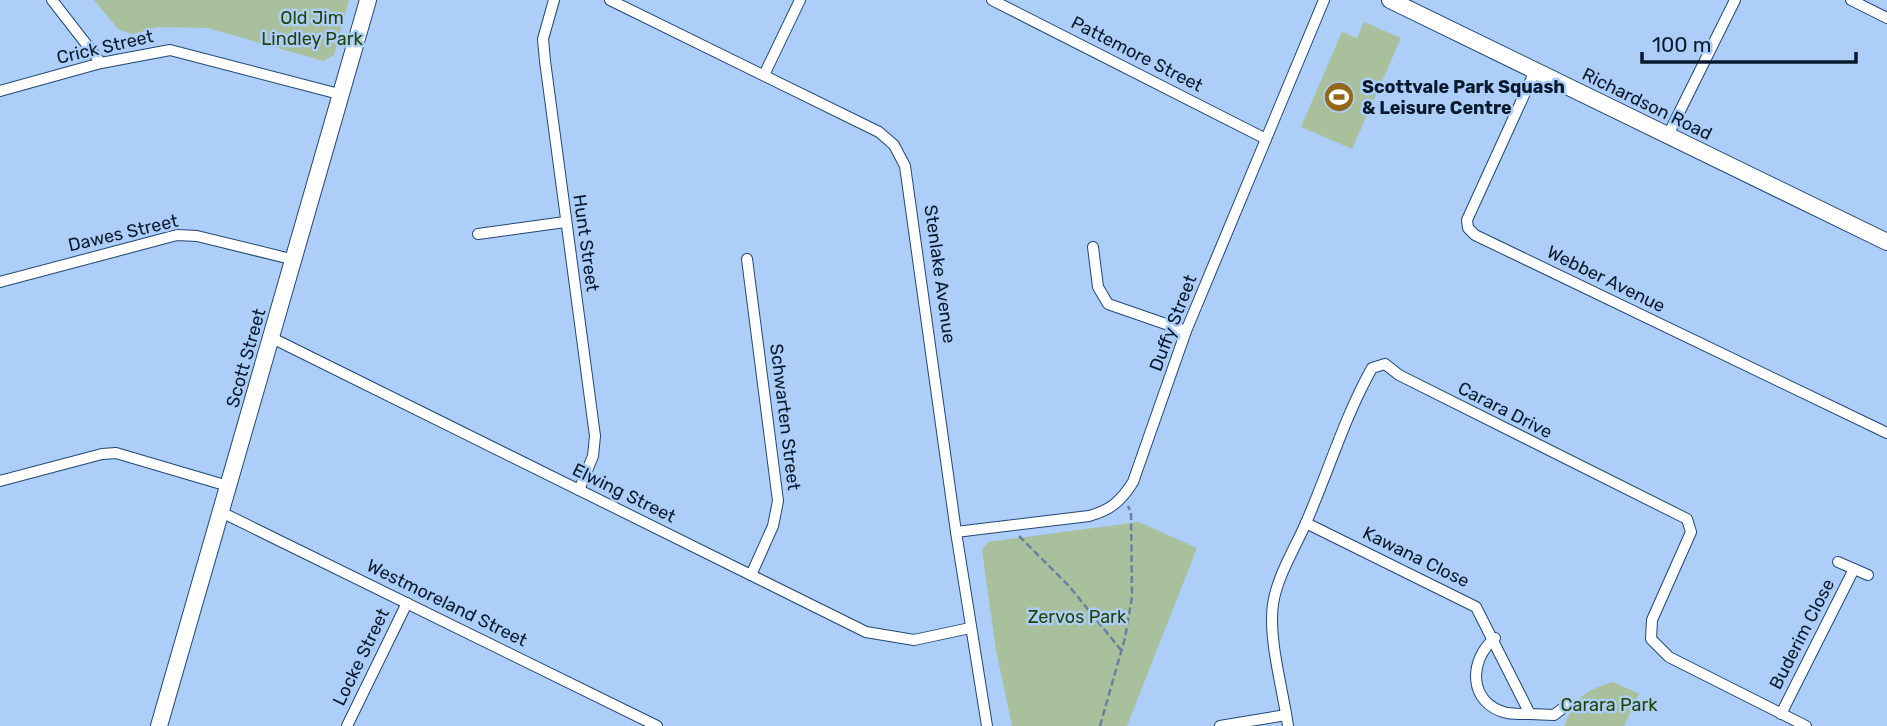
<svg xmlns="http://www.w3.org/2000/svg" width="1887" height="726" font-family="Rubik,sans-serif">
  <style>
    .green { fill: #a8c09b }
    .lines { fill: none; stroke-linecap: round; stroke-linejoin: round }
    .street-casing { stroke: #214774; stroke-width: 12 }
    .secondary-casing { stroke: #214774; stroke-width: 18 }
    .path { stroke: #6882a2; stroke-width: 2.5; stroke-dasharray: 7 3.5; stroke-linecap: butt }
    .street { stroke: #fff; stroke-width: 10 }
    .secondary { stroke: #fff; stroke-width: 16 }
    .labels { text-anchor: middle; stroke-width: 5; stroke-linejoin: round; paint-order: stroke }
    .park-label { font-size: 18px; fill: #224303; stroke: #accef8 }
    .street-label { font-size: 18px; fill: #0a1a2d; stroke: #accef8 }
    .poi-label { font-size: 18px; font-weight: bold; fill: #0a1a2d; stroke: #accef8; text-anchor: start }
  </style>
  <rect width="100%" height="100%" fill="#accef8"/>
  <g class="green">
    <path d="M94,0H349L334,55L323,61L208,28L158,27L133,34L119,30Z"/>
    <path d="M1364,22L1401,38L1352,149L1301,127L1342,32L1357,38Z"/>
    <path d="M1139,522L1197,548L1127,726H1012L996,650L982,550L988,542Z"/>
    <path d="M1613,682L1639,694L1624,726H1564C1577,696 1582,692 1613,682Z"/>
  </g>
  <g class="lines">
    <g class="street-casing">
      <g id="street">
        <path d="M52,0L101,63"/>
        <path d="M554,0L543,39L545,61L595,436L593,456L579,490"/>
        <path d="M610,0L879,132L894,145L905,166L956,532L987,726"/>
        <path d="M992,0L1266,139"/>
        <path d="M1851,0L1887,18"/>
        <path d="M1535,71L1467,220L1468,228L1475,235L1887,433"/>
        <path d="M764,75L800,0"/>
        <path d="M0,91L101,63L170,50L339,94"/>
        <path d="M1668,135L1735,0"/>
        <path d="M478,234L565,222"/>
        <path d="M1093,247L1098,287L1108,304L1186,331"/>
        <path d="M747,259L778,501L773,526L751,575"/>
        <path d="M0,282L177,235L197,236L295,260"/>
        <path d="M272,338L866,632L914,640L970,628"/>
        <path d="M0,481L102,454L116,453L228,486"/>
        <path d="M221,512L657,726"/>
        <path d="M1306,523L1476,607L1530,714L1554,715L1567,705"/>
        <path d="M956,532L1089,516C1111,510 1121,501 1133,482L1186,331L1324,0"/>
        <path d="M1838,562L1868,575"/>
        <path d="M1495,638C1468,660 1468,704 1507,713C1514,714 1523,714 1530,714"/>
        <path d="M1781,714L1854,569"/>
        <path d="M347,726L407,603"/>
        <path d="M1220,726L1286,715"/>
        <path d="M1288,726C1283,690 1268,639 1273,604C1277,577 1294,550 1305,525C1328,473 1344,418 1372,368L1385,364L1399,375L1687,519L1691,532L1652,620L1651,639L1669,657L1806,726"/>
      </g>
    </g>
    <g class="secondary-casing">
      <g id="secondary">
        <path d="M1390,0L1887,242"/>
        <path d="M159,726L368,0"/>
      </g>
    </g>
    <g class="path">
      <path d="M1019,536L1069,586L1121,650"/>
      <path d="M1100,726L1125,638L1132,597L1131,512L1128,506"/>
    </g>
    <use href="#street" class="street"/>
    <use href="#secondary" class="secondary"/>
  </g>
  <defs>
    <g id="stadium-disc" transform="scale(1.575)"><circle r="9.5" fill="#976718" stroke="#accef8"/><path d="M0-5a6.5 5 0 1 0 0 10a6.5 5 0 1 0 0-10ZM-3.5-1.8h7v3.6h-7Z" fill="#fff"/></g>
  </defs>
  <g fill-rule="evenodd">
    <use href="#stadium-disc" x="1339" y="97"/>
  </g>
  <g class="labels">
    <g class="park-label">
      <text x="312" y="24">Old Jim<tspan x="312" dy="21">Lindley Park</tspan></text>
      <text x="1077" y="623">Zervos Park</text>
      <text x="1609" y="711">Carara Park</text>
    </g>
    <g class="street-label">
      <text transform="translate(105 47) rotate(-13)" y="6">Crick Street</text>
      <text transform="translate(1137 54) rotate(27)" y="6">Pattemore Street</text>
      <text transform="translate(1647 104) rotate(26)" y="6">Richardson Road</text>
      <text transform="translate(123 233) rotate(-13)" y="6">Dawes Street</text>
      <text transform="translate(586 243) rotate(82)" y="6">Hunt Street</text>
      <text transform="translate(940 274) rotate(82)" y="6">Stenlake Avenue</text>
      <text transform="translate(1606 279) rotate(26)" y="6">Webber Avenue</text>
      <text transform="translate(1173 323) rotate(-69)" y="6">Duffy Street</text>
      <text transform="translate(246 358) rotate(-74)" y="6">Scott Street</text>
      <text transform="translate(1505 410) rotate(27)" y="6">Carara Drive</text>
      <text transform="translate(785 417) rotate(83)" y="6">Schwarten Street</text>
      <text transform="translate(624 493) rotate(26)" y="6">Elwing Street</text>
      <text transform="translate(1416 557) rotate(26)" y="6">Kawana Close</text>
      <text transform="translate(447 603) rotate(26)" y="6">Westmoreland Street</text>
      <text transform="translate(1802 634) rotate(-63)" y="6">Buderim Close</text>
      <text transform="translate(361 657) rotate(-64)" y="6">Locke Street</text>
    </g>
    <g class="poi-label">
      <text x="1362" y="93">Scottvale Park Squash<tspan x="1362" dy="21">&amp; Leisure Centre</tspan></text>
    </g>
  </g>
  <path d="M1642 52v10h214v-10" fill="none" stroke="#0a1a2d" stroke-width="3.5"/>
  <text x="1652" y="52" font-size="21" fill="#0a1a2d" stroke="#accef8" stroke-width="5" paint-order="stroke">100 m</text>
</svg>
